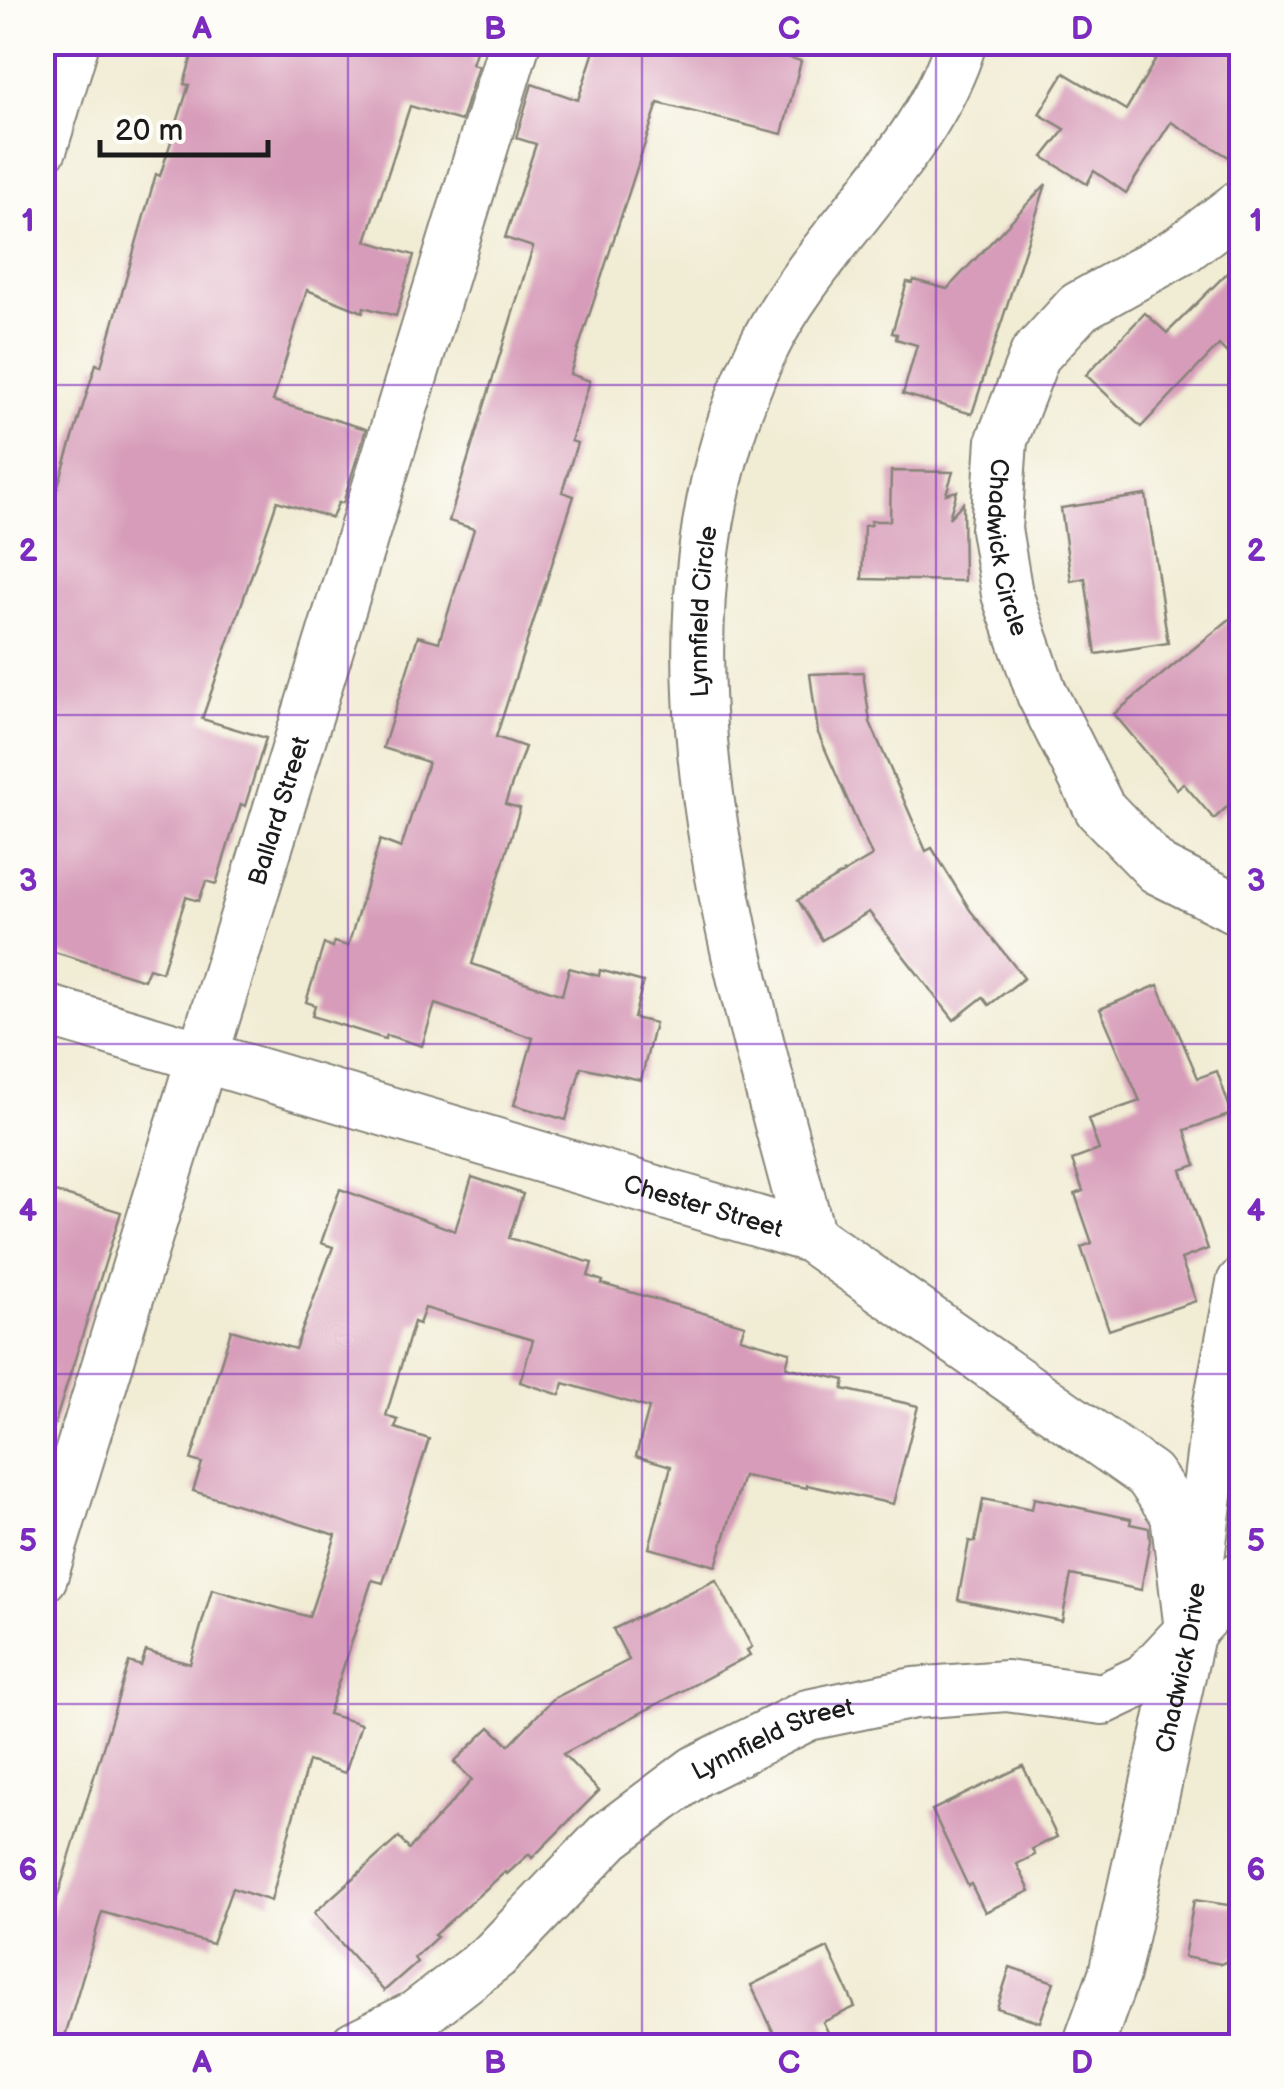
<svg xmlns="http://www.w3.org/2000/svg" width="1284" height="2089" font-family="'Balsamiq Sans',sans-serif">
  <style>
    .building { fill: #d79cb9 }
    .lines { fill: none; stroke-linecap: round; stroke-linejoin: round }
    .street-casing { stroke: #868478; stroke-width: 54 }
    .street { stroke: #fff; stroke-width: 50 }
    .grid { fill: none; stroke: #7b2cbf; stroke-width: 2.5; stroke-opacity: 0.55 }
    .labels { text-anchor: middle; stroke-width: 9; stroke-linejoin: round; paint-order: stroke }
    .street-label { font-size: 25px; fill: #1c1c1c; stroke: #fdfcf7 }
    .neatline { fill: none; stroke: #7b2cbf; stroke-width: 4 }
    .grid-label { font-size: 32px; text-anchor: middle; font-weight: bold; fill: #7b2cbf }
  </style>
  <rect width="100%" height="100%" fill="#fdfcf7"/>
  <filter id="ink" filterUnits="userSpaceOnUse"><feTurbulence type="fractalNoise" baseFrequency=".01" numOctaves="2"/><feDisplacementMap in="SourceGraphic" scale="20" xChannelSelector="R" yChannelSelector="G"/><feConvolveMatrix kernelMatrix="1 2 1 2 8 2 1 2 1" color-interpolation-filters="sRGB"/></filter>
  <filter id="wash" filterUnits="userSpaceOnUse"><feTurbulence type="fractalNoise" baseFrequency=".0048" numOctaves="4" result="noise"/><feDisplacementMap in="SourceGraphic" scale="40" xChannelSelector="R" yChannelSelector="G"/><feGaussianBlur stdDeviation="2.25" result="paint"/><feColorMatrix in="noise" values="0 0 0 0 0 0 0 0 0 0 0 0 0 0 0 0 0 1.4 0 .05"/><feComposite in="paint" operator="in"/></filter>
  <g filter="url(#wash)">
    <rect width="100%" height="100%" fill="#f1ecd4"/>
    <g id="blocks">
      <g class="building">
        <path d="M196,42H479L472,64L478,66L461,121L410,106L366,241L414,255L396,316L364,307L363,312L307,290L273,401L366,429L343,503H338L332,518L277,501L202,719L266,738L245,806L241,804L216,884L206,881L199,901L186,897L162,972L149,968L144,980L42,948V547L56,504L53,502L96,364L101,366L156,174L160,176L189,85L184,84Z"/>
        <path d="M597,42H732L801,61L782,134L658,103L570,374L590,381L571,441L577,443L562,492L574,496L496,737L525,747L505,804L520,808L472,964L562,995L569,968L599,976L600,970L643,982L634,1018L655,1023L641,1080L581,1067L566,1120L514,1105L533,1038L435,1004L422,1046L387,1035L385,1039L312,1016L315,1005L306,1002L324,944L333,947L334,942L348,946L380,840L401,848L428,762L383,748L418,636L439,642L474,529L449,521L533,247L505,238L536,144L516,138L532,84L578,100Z"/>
        <path d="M1166,42H1242V165L1171,122L1126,193L1094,171L1087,184L1043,157L1065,129L1039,114L1064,73L1126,110Z"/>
        <path d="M1046,184L972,414L903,394L917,345L896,339L897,334L892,333L907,282L913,283L914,280L947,289Z"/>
        <path d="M1242,258V368L1219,345L1141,427L1086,375L1145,313L1167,333Z"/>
        <path d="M891,471L953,472L946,494L957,491L949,518L963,503L964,581L862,579L864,526L871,525V521H890Z"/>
        <path d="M1146,495L1168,643L1096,654L1085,578L1071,581L1061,508Z"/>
        <path d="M1242,609V793L1214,819L1183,783L1177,789L1114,714Z"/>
        <path d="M863,672L870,722L926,851L932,848L970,910L1024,978L989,1005L983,997L954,1020L869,912L822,940L798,900L872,856L818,733L810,674Z"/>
        <path d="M1158,985L1198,1078L1217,1071L1232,1114L1185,1130L1196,1165L1181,1170L1208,1249L1181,1259L1196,1301L1109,1330L1081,1247L1092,1243L1075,1194L1083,1191L1072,1160L1099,1150L1088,1119L1140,1101L1100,1009Z"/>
        <path d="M472,1177L523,1194L509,1238L592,1263L588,1276L603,1281L602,1284L745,1325L740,1338L790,1352L786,1367L845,1380L843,1389L918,1406L893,1504L807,1485V1488L743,1476L716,1566L649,1548L671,1466L636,1456L649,1408L564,1383L560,1395L520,1382L533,1340L425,1308L419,1324L414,1322L386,1416L398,1420L395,1428L429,1439L383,1583L372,1580L328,1714L361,1724L345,1773L308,1761L271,1901L232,1888L212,1944L102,1912L62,2046H42V1919L50,1921L129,1662L141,1666L146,1651L190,1664L212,1589L309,1617L336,1535L193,1491L202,1463L191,1460L231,1330L295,1349L333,1247L321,1243L340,1189L455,1231Z"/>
        <path d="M42,1188L121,1212L53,1429L42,1428Z"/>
        <path d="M1034,1498L1131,1519L1130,1524L1149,1528L1150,1541L1141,1590L1071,1575L1062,1621L958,1600L969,1541L975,1542L983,1499L1032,1509Z"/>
        <path d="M716,1580L752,1647L747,1650L750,1655L563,1754L599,1791L532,1858L529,1854L507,1874L505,1872L434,1935L437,1937L414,1958L417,1962L384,1991L314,1913L399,1837L409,1849L472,1780L454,1762L490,1727L509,1745L553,1699L629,1660L613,1629Z"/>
        <path d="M1023,1766L1057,1837L1032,1849L1035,1855L1017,1864L1030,1891L985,1912L971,1884L968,1886L932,1810Z"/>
        <path d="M1194,1900L1242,1907V1954L1221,1964L1184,1957Z"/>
        <path d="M828,1948L855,2007L823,2022L835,2046H780L751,1985Z"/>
        <path d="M1010,1967L1054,1982L1040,2022L997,2008Z"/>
      </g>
    </g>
  </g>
  <g filter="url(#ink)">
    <use href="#blocks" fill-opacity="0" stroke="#868478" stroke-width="2.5"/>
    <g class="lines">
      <g class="street-casing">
        <g id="street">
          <path d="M42,147L74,42"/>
          <path id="s1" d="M1242,204L1181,250L1079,307L1035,355L1002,440L996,529L1007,594L1042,694L1100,809L1158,869L1242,911"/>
          <path id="s2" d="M42,1009L810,1237L1149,1475L1176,1514L1190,1630"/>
          <path id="s3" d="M810,1237C736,954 628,634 761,352C812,244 927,156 961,42"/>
          <path id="s4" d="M42,1577L515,42"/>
          <path id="s5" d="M355,2046L416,2016L495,1955L609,1836L696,1771L808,1715L914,1693L1006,1686L1103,1699L1145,1679L1242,1576"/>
          <path id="s6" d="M1088,2046L1114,1974L1190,1630L1218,1408L1242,1283"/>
        </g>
      </g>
      <use href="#street" class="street"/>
    </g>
  </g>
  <path class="grid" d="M348,42V2046M642,42V2046M936,42V2046M42,385H1242M42,715H1242M42,1044H1242M42,1374H1242M42,1704H1242"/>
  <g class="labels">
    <g class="street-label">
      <text dy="9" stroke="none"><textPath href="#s1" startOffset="458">Chadwick Circle</textPath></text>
      <text dy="9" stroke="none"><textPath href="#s3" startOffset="638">Lynnfield Circle</textPath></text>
      <text dy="9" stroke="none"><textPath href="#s4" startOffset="802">Ballard Street</textPath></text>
      <text dy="9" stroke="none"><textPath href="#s2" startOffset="690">Chester Street</textPath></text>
      <text dy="9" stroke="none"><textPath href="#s6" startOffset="390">Chadwick Drive</textPath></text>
      <text dy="9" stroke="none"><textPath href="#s5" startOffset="525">Lynnfield Street</textPath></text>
    </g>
  </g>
  <rect width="1284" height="2089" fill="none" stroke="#fdfcf7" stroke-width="110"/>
  <path d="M100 140v15h168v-15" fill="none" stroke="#1c1c1c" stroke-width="5"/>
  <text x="115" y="140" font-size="30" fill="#1c1c1c" stroke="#fdfcf7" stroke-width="8" paint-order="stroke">20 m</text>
  <rect x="55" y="55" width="1174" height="1979" class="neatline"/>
  <g class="grid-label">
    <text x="202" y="39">A</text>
    <text x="495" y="39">B</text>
    <text x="789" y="39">C</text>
    <text x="1082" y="39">D</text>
    <text x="28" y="231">1</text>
    <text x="1256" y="231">1</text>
    <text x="28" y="561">2</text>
    <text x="1256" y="561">2</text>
    <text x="28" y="891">3</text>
    <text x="1256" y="891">3</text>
    <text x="28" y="1221">4</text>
    <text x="1256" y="1221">4</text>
    <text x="28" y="1551">5</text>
    <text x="1256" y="1551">5</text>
    <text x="28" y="1880">6</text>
    <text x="1256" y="1880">6</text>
    <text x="202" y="2073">A</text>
    <text x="495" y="2073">B</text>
    <text x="789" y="2073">C</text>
    <text x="1082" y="2073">D</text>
  </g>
</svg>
